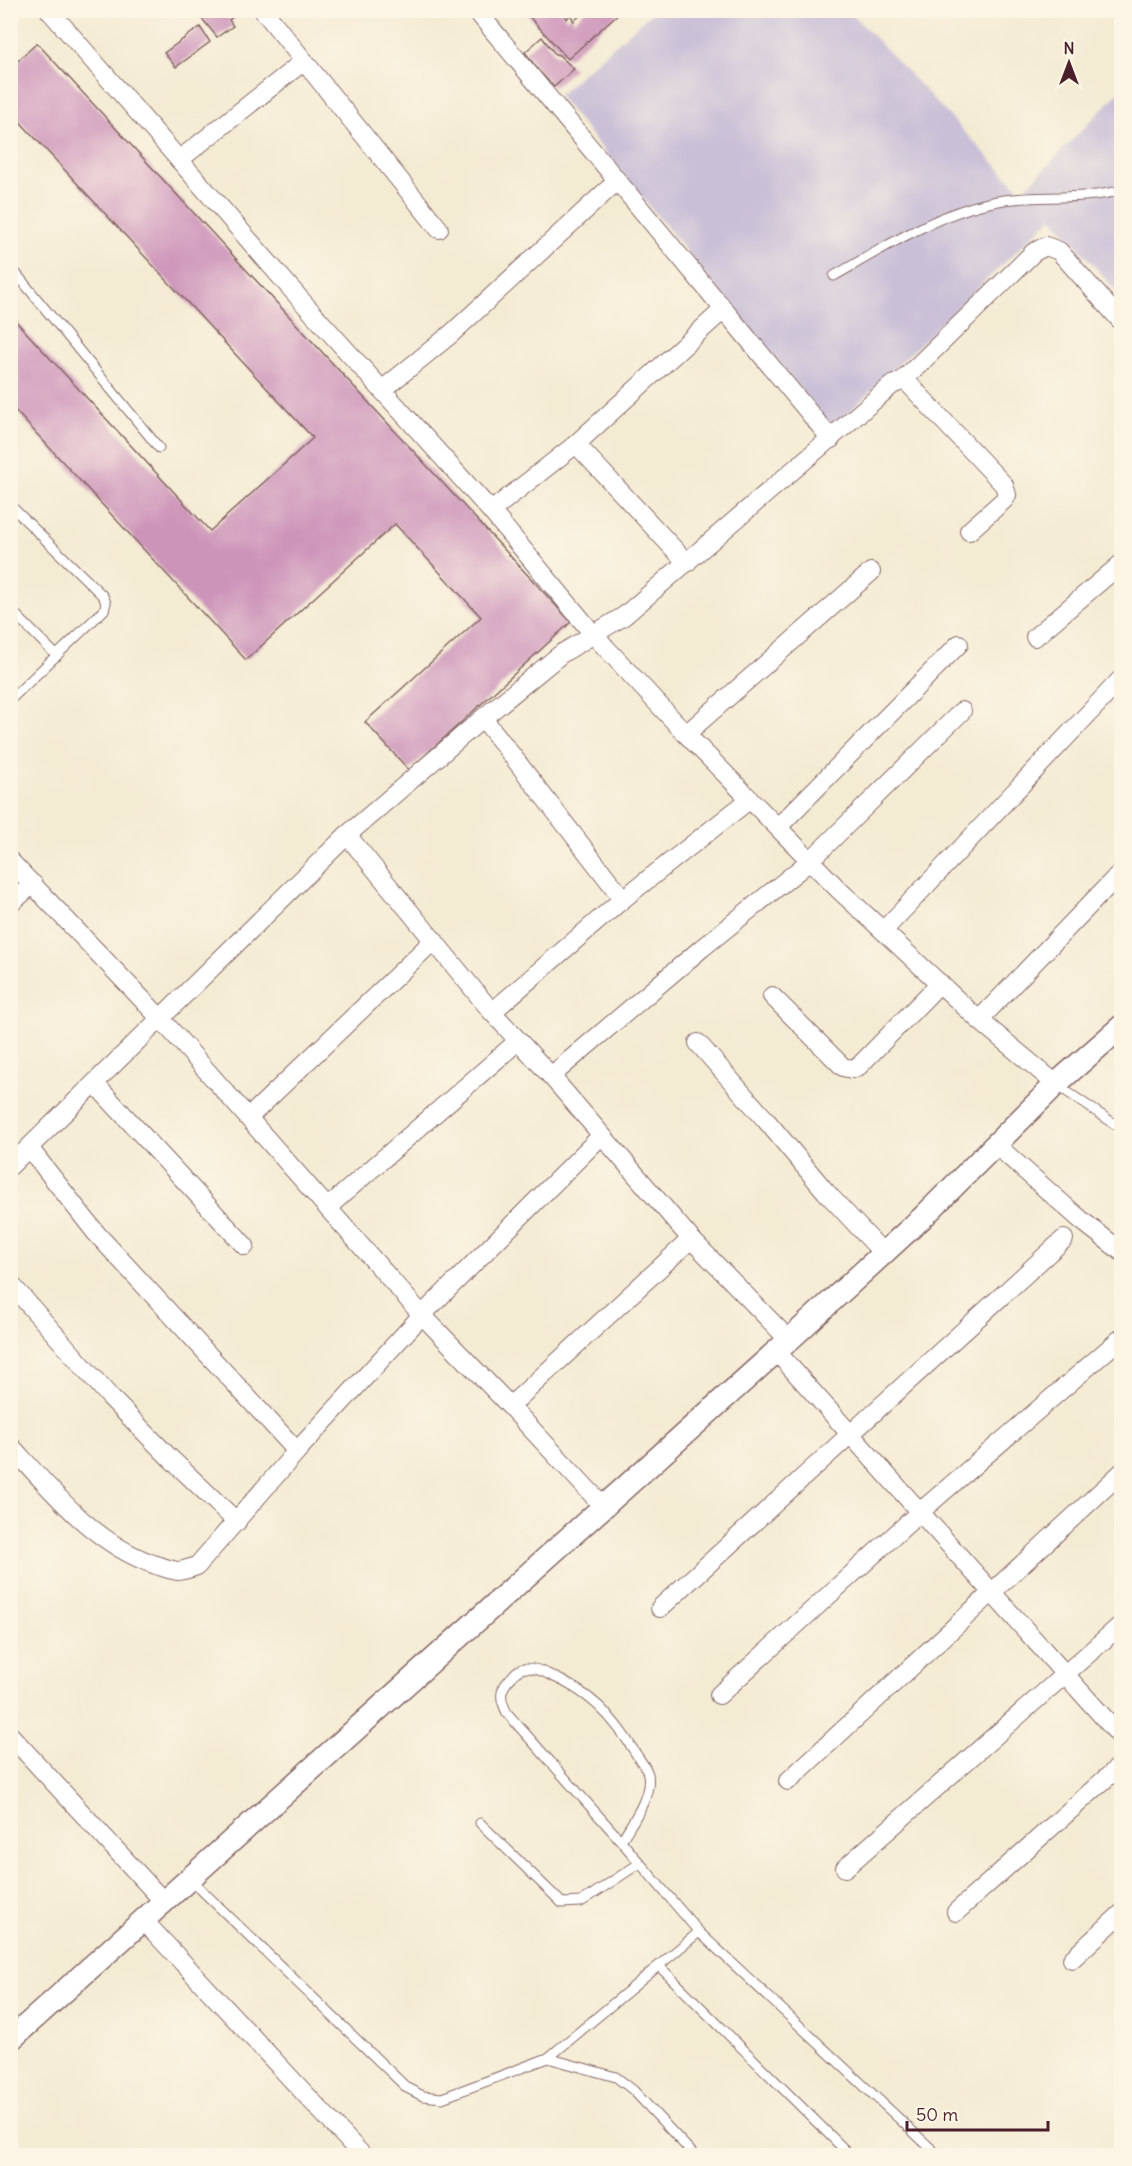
<svg xmlns="http://www.w3.org/2000/svg" width="1132" height="2166" font-family="Delius,sans-serif">
  <style>
    .industrial { fill: #c9bfd7 }
    .building { fill: #cd94ba }
    .lines { fill: none; stroke-linecap: round; stroke-linejoin: round }
    .service-casing { stroke: #866666; stroke-width: 11 }
    .minor-casing { stroke: #866666; stroke-width: 20 }
    .tertiary-casing { stroke: #866666; stroke-width: 25 }
    .service { stroke: #fff; stroke-width: 9 }
    .minor { stroke: #fff; stroke-width: 18 }
    .tertiary { stroke: #fff; stroke-width: 22 }
  </style>
  <rect width="100%" height="100%" fill="#fcf5e5"/>
  <filter id="ink" filterUnits="userSpaceOnUse"><feTurbulence type="fractalNoise" baseFrequency=".0167" numOctaves="2"/><feDisplacementMap in="SourceGraphic" scale="12" xChannelSelector="R" yChannelSelector="G"/><feConvolveMatrix kernelMatrix="1 2 1 2 8 2 1 2 1" color-interpolation-filters="sRGB"/></filter>
  <filter id="wash" filterUnits="userSpaceOnUse"><feTurbulence type="fractalNoise" baseFrequency=".008" numOctaves="4" result="noise"/><feDisplacementMap in="SourceGraphic" scale="24" xChannelSelector="R" yChannelSelector="G"/><feGaussianBlur stdDeviation="1.35" result="paint"/><feColorMatrix in="noise" values="0 0 0 0 0 0 0 0 0 0 0 0 0 0 0 0 0 1.4 0 .05"/><feComposite in="paint" operator="in"/></filter>
  <g filter="url(#wash)">
    <rect width="100%" height="100%" fill="#f4ebd3"/>
    <path class="industrial" d="M654,11H855L852,14L1022,192L1121,90V297L1052,217L832,428L558,95Z"/>
    <g id="blocks">
      <g class="building">
        <path d="M195,10H242L229,20L233,26L217,37Z"/>
        <path d="M523,10H560L567,19L570,14L574,21L586,10H622L568,59Z"/>
        <path d="M200,27L210,42L176,67L164,53Z"/>
        <path d="M542,37L555,54L559,55L574,69L554,87L538,70L525,52Z"/>
        <path d="M37,43L571,622L409,770L365,722L481,617L395,524L246,660L10,405V315L210,531L313,438L10,111V68Z"/>
      </g>
    </g>
  </g>
  <g filter="url(#ink)">
    <use href="#blocks" fill-opacity="0" stroke="#866666" stroke-width="1.5"/>
    <g class="lines">
      <g class="service-casing">
        <g id="service">
          <path d="M10,266L159,448"/>
          <path d="M834,276C879,250 937,214 988,203C1031,193 1078,202 1122,190"/>
          <path d="M10,505L103,596L106,603L104,610L10,700"/>
          <path d="M10,609L57,656"/>
          <path d="M1057,1085L1122,1129"/>
          <path d="M480,1823L562,1903L581,1902L640,1863"/>
          <path d="M621,1841C632,1822 652,1797 648,1774C646,1767 640,1760 636,1754C613,1716 591,1693 550,1675C542,1671 528,1665 519,1670C515,1672 512,1677 509,1680C499,1691 500,1699 507,1713L621,1841L699,1932L939,2156"/>
          <path d="M190,1879L407,2088L423,2096L442,2098L548,2058L699,1932"/>
          <path d="M659,1966L851,2156"/>
          <path d="M548,2058L616,2077L633,2090L695,2156"/>
        </g>
      </g>
      <g class="minor-casing">
        <g id="minor">
          <path d="M49,10L300,299L491,511L594,635L686,734L839,890L979,1020L1056,1084"/>
          <path d="M263,10L439,229"/>
          <path d="M476,10L831,439"/>
          <path d="M179,160L304,61"/>
          <path d="M902,381L1034,252L1046,246L1059,251L1122,322"/>
          <path d="M382,390L451,334L617,181"/>
          <path d="M576,444L687,563"/>
          <path d="M491,511L576,444L723,310"/>
          <path d="M1035,637L1122,563"/>
          <path d="M483,718L623,899"/>
          <path d="M686,734L871,572"/>
          <path d="M778,827L959,644"/>
          <path d="M347,835L492,1012L551,1076L691,1239L789,1340"/>
          <path d="M10,861L161,1019L422,1315L510,1406L604,1507"/>
          <path d="M10,904L33,884"/>
          <path d="M884,930L1122,678"/>
          <path d="M772,996L843,1067L852,1069L859,1066L940,983"/>
          <path d="M492,1012L623,899L749,800"/>
          <path d="M979,1020L1122,871"/>
          <path d="M698,1043L765,1119L826,1192L883,1253"/>
          <path d="M551,1076L702,948L810,861L962,711"/>
          <path d="M95,1084L245,1246"/>
          <path d="M249,1117L434,940"/>
          <path d="M996,1145L1081,1220L1122,1252"/>
          <path d="M30,1149L96,1233L297,1451"/>
          <path d="M10,1166L347,835L483,718L561,654L624,616L892,385L902,381L908,383L1004,485L1007,495L1004,500L969,531"/>
          <path d="M328,1207L518,1041"/>
          <path d="M10,1283L110,1397L169,1457L237,1522"/>
          <path d="M776,1351L1122,1738"/>
          <path d="M510,1406L691,1239"/>
          <path d="M10,1445C52,1491 95,1545 156,1565C163,1567 172,1571 179,1571C185,1570 191,1568 197,1566L297,1451L422,1315L601,1136"/>
          <path d="M660,1608L1064,1239"/>
          <path d="M719,1695L920,1512L1120,1339"/>
          <path d="M10,1735L164,1902"/>
          <path d="M788,1781L1122,1472"/>
          <path d="M845,1868L1122,1624"/>
          <path d="M956,1912L1122,1764"/>
          <path d="M144,1921L363,2156"/>
          <path d="M1072,1959L1122,1913"/>
        </g>
      </g>
      <g class="tertiary-casing">
        <path id="tertiary" d="M10,2040L789,1340L924,1216L1056,1084L1122,1026"/>
      </g>
      <use href="#service" class="service"/>
      <use href="#minor" class="minor"/>
      <use href="#tertiary" class="tertiary"/>
    </g>
  </g>
  <rect width="1132" height="2166" fill="none" stroke="#fcf5e5" stroke-width="36"/>
  <g transform="translate(1069 63)" stroke="#fcf5e5" stroke-width="4.5" paint-order="stroke">
  <path d="M0-4.5L10 22L0 15L-10 22Z" fill="#4a1f2b"/>
  <text y="-9" font-size="16" font-weight="bold" text-anchor="middle" fill="#4a1f2b">N</text>
  </g>
  <path d="M907 2121v9h141v-9" fill="none" stroke="#4a1f2b" stroke-width="3"/>
  <text x="916" y="2121" font-size="18" fill="#4a1f2b" stroke="#fcf5e5" stroke-width="4.5" paint-order="stroke">50 m</text>
</svg>
